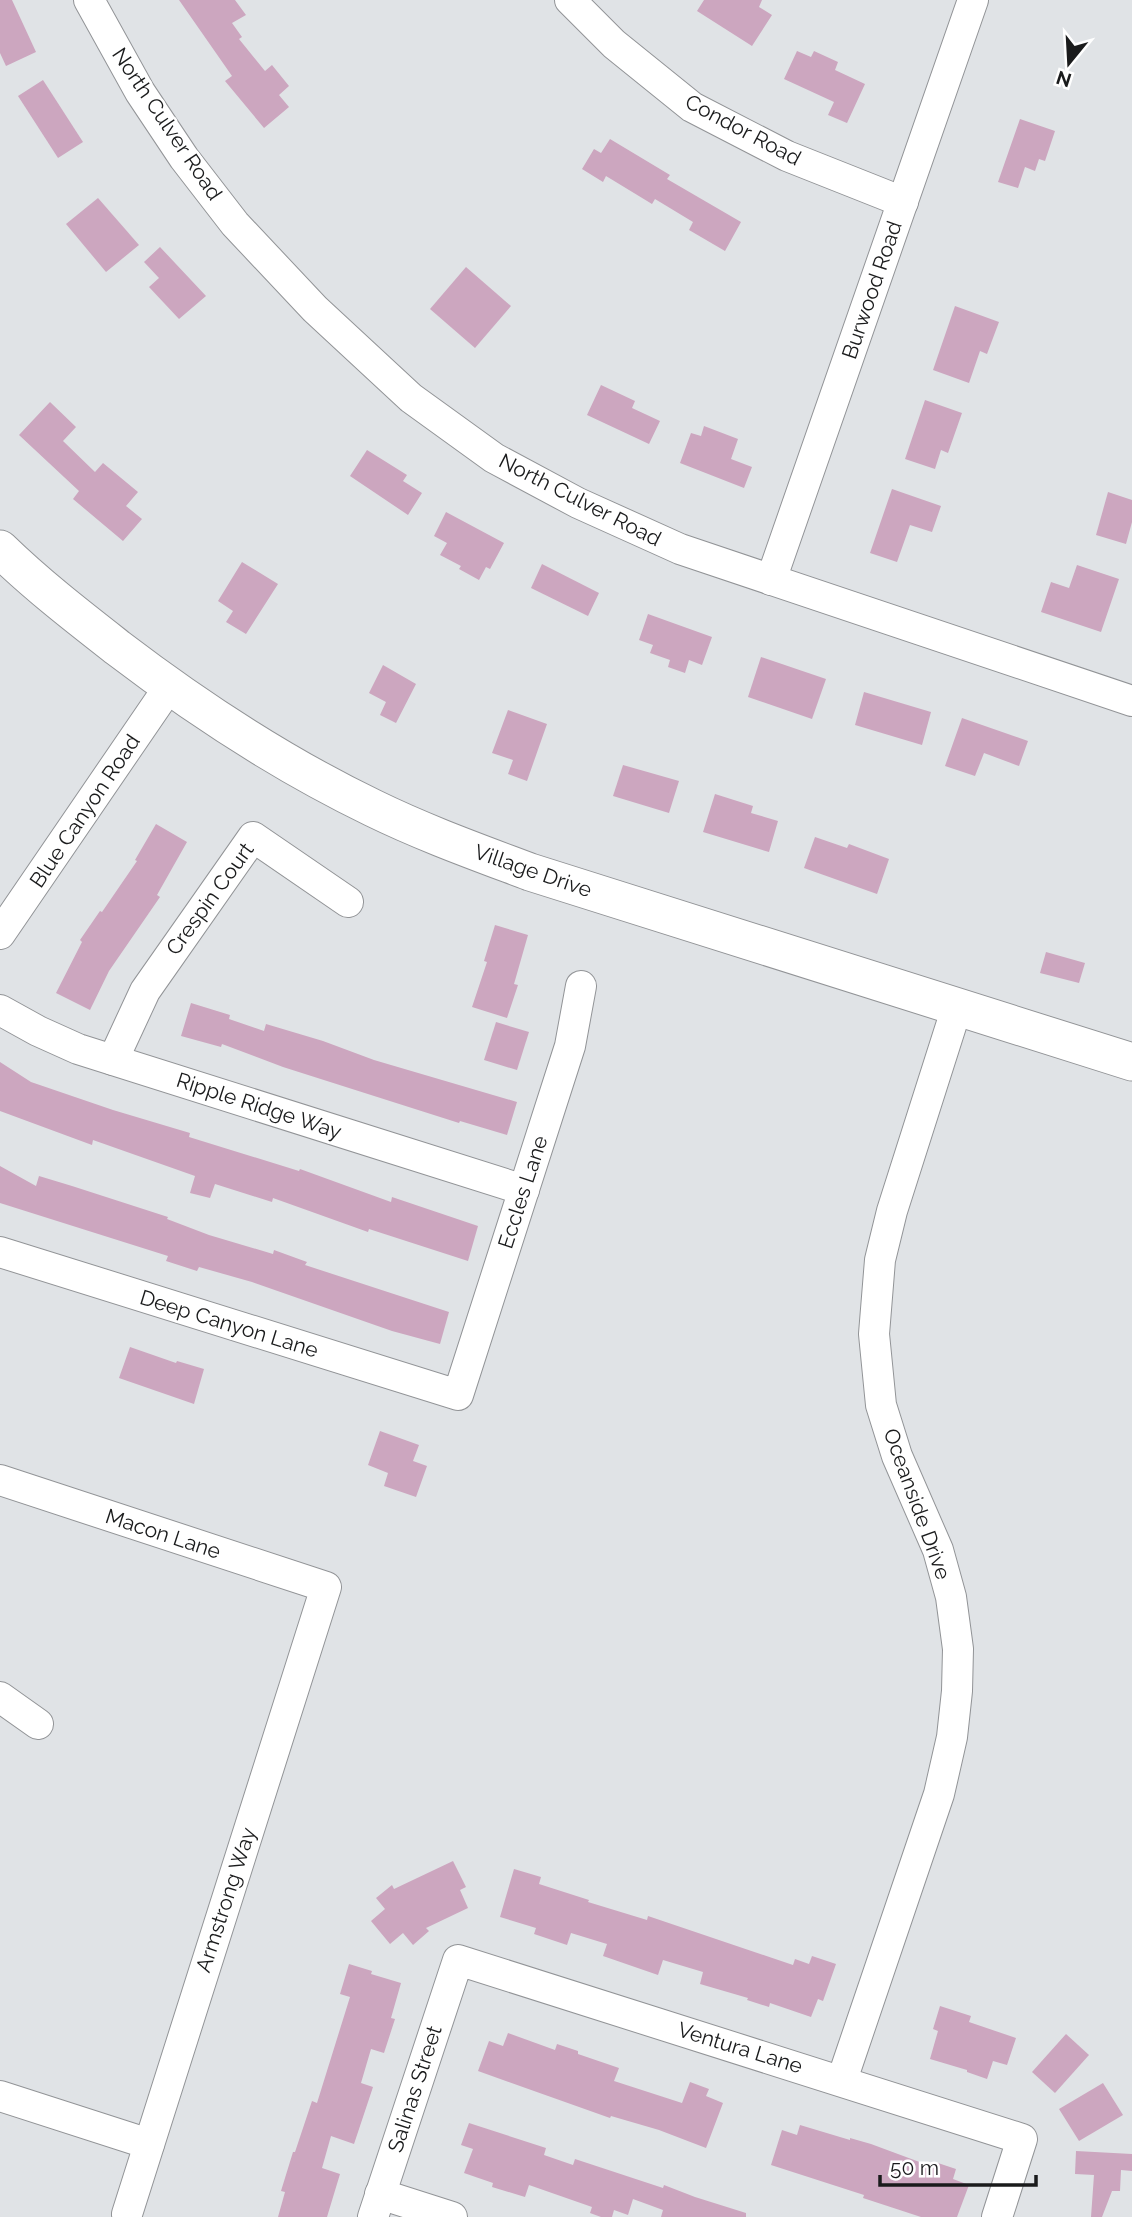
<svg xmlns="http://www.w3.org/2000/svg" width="1132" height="2217" font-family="Raleway,sans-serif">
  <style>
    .building { fill: #cca6bf }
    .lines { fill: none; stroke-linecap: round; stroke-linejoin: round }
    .minor-casing { stroke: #929497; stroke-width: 32 }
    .major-casing { stroke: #929497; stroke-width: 39 }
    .minor { stroke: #fff; stroke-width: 30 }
    .major { stroke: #fff; stroke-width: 37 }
    .labels { text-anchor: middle; stroke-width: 5; stroke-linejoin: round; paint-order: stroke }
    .street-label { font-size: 21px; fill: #1a1b1c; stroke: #fff }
  </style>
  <rect width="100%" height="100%" fill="#e0e3e6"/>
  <g class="building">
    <path d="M0,0H12L36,52L6,66L0,53Z"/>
    <path d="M179,0H235L246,15L232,23L242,37L239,39L265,71L272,65L289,86L279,95L289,107L264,128L225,81L232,76Z"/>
    <path d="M704,0H762L759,7L772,15L752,46L697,11Z"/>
    <path d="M797,51L811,57L814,51L838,62L835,70L865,84L847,123L828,115L834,102L784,79Z"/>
    <path d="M43,80L83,142L58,158L18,96Z"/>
    <path d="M1020,119L1055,131L1045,161L1039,159L1035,171L1025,167L1018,188L998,182Z"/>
    <path d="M610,139L670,175L667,179L741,222L725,251L689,230L693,222L655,199L652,204L606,176L603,182L582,169L594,149L601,153Z"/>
    <path d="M98,198L139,245L106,272L66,224Z"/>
    <path d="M160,247L206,296L179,319L149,287L159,278L144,262Z"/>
    <path d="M466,267L511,306L475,348L430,309Z"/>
    <path d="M955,306L999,322L987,354L980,351L969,383L933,370Z"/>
    <path d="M601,385L635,401L632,408L660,421L649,444L587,415Z"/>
    <path d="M925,400L962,413L948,453L941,450L935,469L905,459Z"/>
    <path d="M50,402L76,427L63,441L95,472L103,463L138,492L126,506L142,519L123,541L73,499L79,491L19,435Z"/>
    <path d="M704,426L738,439L731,459L752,467L744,488L680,463L691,433L701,436Z"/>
    <path d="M367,450L407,475L403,481L422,493L408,515L350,476Z"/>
    <path d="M892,489L941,506L932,532L910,525L897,562L870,553Z"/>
    <path d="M1108,492L1132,500V522L1126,544L1096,535Z"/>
    <path d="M446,512L504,543L490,569L486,567L479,580L459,569L461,566L440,555L447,543L434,536Z"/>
    <path d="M242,562L278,584L246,634L226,622L233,611L218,601Z"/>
    <path d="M542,564L599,593L588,616L531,588Z"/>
    <path d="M1077,565L1119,579L1101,632L1041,612L1051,582L1069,588Z"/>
    <path d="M648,614L712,637L702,665L689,660L685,673L668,667L670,660L650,653L653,645L639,640Z"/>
    <path d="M761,657L826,679L812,719L748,697Z"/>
    <path d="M383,665L416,684L396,723L380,715L386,702L369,693Z"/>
    <path d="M864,692L931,712L922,745L855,725Z"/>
    <path d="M508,710L547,724L527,781L508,774L513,760L492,753Z"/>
    <path d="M962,718L1028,741L1019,766L984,753L975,776L945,766Z"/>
    <path d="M623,765L679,781L669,813L613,796Z"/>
    <path d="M715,794L753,806L751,813L778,821L769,852L703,832Z"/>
    <path d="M156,824L187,842L157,895L160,897L109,971L90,1010L56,993L82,942L80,940L100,911L102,912L137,861L135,860Z"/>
    <path d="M815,837L847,848L849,844L889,859L877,894L804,868Z"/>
    <path d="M495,925L528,935L514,984L518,985L507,1018L472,1007L487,962L484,961Z"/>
    <path d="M1046,952L1085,963L1079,983L1040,973Z"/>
    <path d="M191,1003L230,1015L229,1019L264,1031L266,1024L323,1041L374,1060L517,1102L507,1135L460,1121L459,1123L283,1067L222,1044L221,1047L181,1036Z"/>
    <path d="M496,1022L529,1032L517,1070L484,1060Z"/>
    <path d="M0,1062L31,1082L113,1110L190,1133L189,1137L299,1171L300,1169L391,1202L392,1197L478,1226L468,1261L369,1229L368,1232L273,1198L272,1202L215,1184L210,1198L190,1193L195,1176L93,1140L92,1145L0,1111Z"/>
    <path d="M0,1166L36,1186L39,1176L72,1186L168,1217L167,1219L209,1235L273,1254L274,1250L307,1262L305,1265L449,1312L440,1344L392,1331L252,1282L199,1267L197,1271L166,1261L168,1256L0,1203Z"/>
    <path d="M130,1347L176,1363L177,1361L204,1369L194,1404L119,1378Z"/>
    <path d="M380,1431L419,1445L413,1461L427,1466L416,1497L384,1486L388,1473L368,1465Z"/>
    <path d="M453,1861L466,1887L460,1890L468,1908L426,1928L429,1931L413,1945L403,1933L390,1944L371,1921L385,1909L376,1898L392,1885L394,1889Z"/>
    <path d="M514,1869L541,1877L539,1884L589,1900L588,1902L647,1920L648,1916L793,1965L795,1959L809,1964L812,1956L836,1964L823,2001L818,1999L811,2017L770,2003L769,2007L747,2000L748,1998L700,1984L703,1972L663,1960L658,1975L603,1956L607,1944L571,1933L567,1945L534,1934L536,1928L500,1917Z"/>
    <path d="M349,1964L372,1971L371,1974L401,1983L391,2018L395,2019L384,2053L371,2049L361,2083L373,2087L354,2144L331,2136L322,2168L340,2174L327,2217H278L285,2192L281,2191L293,2152H295L312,2101L317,2103L350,1997L340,1994Z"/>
    <path d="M940,2006L971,2016L969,2022L1016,2038L1007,2065L993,2061L987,2079L967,2072V2070L930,2059L938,2031L933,2029Z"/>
    <path d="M508,2033L555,2050L557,2044L578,2051V2054L619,2068L614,2081L682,2103L690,2082L709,2089L706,2096L723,2103L706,2148L659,2130L611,2116L610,2118L478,2071L489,2041L503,2046Z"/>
    <path d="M1066,2034L1089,2055L1055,2093L1032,2072Z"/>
    <path d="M1103,2083L1123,2115L1079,2141L1059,2109Z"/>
    <path d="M469,2123L546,2148L544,2155L573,2165L575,2159L663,2188L664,2185L695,2197L746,2213V2217H661L663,2210L633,2199L628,2215L614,2210L612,2217H601L590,2213L592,2207L529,2185L525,2197L492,2187L493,2183L464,2173L473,2149L461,2145Z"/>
    <path d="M800,2125L850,2140V2138L871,2144L933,2167L935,2162L956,2169L953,2179L969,2185L957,2217H921L863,2198L864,2195L771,2165L782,2130L797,2135Z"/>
    <path d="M1076,2151L1132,2154V2171L1121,2170L1120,2191H1112L1102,2217H1091L1094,2175L1075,2174Z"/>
  </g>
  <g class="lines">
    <g class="minor-casing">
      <g id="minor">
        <path d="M89,0L140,92L184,158L235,224L315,309L411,398L494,458L578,503L680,549L1132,701"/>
        <path d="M570,0L614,44L692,107L787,156L903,202"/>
        <path d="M771,580L973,0"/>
        <path d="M0,934L169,687"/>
        <path d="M0,1010L38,1031L78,1049L524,1190"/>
        <path d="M113,1060L145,991L253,837L348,902"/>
        <path d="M0,1252L458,1395L570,1046L581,986"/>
        <path d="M0,1480L326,1587L127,2214"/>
        <path d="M0,1697L38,1724"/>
        <path d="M842,2080L939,1794L952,1737L957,1691L958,1649L951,1597L938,1550L897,1456L881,1405L874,1334L880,1260L892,1211L957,1007"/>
        <path d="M0,2096L149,2144"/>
        <path d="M380,2194L452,2217"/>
        <path d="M373,2217L458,1960L1022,2139L997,2217"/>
      </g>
    </g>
    <g class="major-casing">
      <path id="major" d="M0,549C37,585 77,616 118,648C198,709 282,764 373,808C424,833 477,852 530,872L1132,1062"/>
    </g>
    <use href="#minor" class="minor"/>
    <use href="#major" class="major"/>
  </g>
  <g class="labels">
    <g class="street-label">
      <text transform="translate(167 124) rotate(56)" y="7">North Culver Road</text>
      <text transform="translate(743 130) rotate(28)" y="7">Condor Road</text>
      <text transform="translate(872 290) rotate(-71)" y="7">Burwood Road</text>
      <text transform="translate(580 500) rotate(27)" y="7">North Culver Road</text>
      <text transform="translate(85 811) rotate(-56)" y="7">Blue Canyon Road</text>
      <text transform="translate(533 871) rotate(19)" y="7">Village Drive</text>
      <text transform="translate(210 899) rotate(-54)" y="7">Crespin Court</text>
      <text transform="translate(259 1106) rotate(18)" y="7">Ripple Ridge Way</text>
      <text transform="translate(523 1192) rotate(-72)" y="7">Eccles Lane</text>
      <text transform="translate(229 1324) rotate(17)" y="7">Deep Canyon Lane</text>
      <text transform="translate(917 1504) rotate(70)" y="7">Oceanside Drive</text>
      <text transform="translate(163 1534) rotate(18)" y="7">Macon Lane</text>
      <text transform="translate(226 1900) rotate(-72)" y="7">Armstrong Way</text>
      <text transform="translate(740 2048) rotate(17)" y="7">Ventura Lane</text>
      <text transform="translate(415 2089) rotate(-72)" y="7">Salinas Street</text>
    </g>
  </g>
  <g transform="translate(1069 63) rotate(198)" stroke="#ffffff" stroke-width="5" paint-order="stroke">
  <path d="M0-5L12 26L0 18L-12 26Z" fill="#1a1b1c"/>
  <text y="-10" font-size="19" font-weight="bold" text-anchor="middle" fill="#1a1b1c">N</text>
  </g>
  <path d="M880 2175v10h156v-10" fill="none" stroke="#1a1b1c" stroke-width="3.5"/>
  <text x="890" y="2175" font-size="21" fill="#1a1b1c" stroke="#ffffff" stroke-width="5" paint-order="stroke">50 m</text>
</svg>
